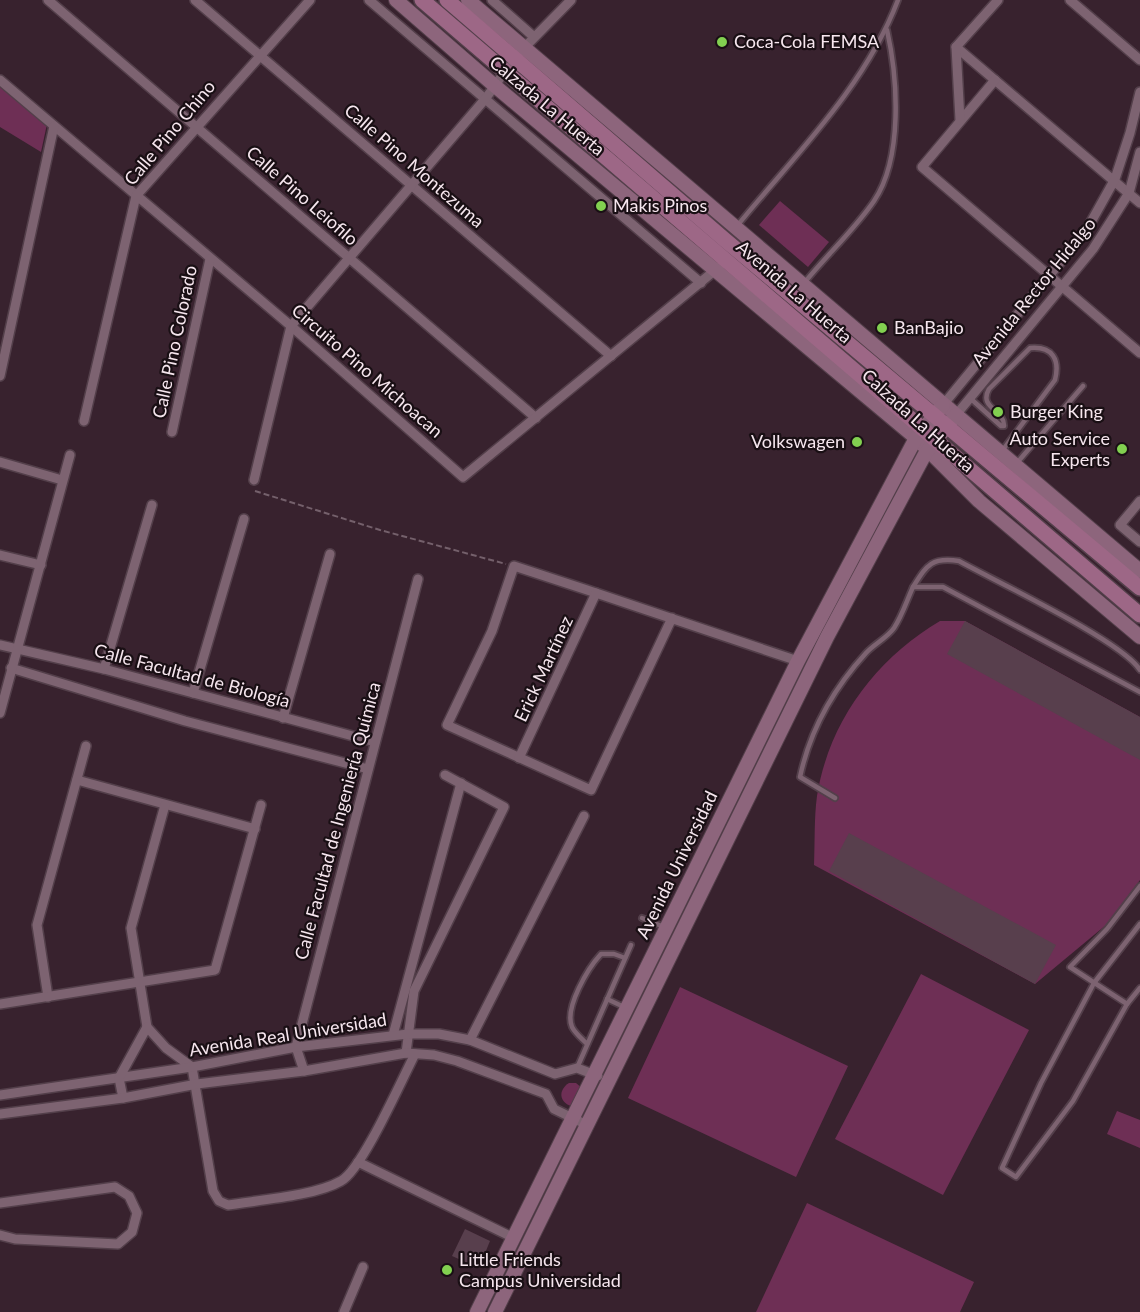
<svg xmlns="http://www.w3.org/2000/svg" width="1140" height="1312" font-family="Lato,sans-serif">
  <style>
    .green { fill: #6e2f55 }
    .building { fill: #583f4d }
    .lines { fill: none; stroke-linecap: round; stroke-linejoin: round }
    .lane-casing { stroke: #533f4a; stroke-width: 8 }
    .street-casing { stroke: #533f4a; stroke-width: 12 }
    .secondary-casing { stroke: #533f4a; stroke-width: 16 }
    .primary-casing { stroke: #533f4a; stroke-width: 18 }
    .path { stroke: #74606b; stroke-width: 2; stroke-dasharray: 6 3; stroke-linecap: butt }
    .lane { stroke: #7d6371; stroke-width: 4.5 }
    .street { stroke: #7d6371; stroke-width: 9 }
    .secondary { stroke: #8d657c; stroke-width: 14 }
    .primary { stroke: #9d6786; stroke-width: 15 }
    .poi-dot { fill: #82d050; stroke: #190f14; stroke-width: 2 }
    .labels { text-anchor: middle; stroke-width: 4.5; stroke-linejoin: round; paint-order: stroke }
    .poi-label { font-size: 18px; fill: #f6e6ee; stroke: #190f14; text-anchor: start }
    .street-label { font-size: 18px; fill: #f6e6ee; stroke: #190f14 }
  </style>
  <rect width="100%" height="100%" fill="#38222e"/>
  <g class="green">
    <path d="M0,84L47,124L41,152L0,127Z"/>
    <path d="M780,201L829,242L808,267L759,225Z"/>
    <path d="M940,621H965L1140,717V880L1106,925L1035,984L814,865C815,842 814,818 817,796C829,721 876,659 940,621Z"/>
    <path d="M921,974L1029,1030L943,1195L835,1139Z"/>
    <path d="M680,987L848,1066L796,1177L628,1098Z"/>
    <path d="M569,1083H576L582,1088L571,1106C559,1102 558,1090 569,1083Z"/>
    <path d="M1117,1111L1140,1120V1148L1107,1134Z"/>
    <path d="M807,1203L974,1282L960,1312H756Z"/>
  </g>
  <g class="building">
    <path d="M965,621L1140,717V760L947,654Z"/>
    <path d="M849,833L1056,945L1035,984L829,871Z"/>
    <path d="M465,1229L490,1241L479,1268L452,1256Z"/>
  </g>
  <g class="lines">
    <g class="lane-casing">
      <g id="lane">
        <path d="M737,226C795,155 865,87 898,0"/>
        <path d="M805,282C826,256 855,229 874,201C903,158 898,79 887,30"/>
        <path d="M970,398L1001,426H1004C1005,410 978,408 989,389L1030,348C1053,346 1060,360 1055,380L1002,451"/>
        <path d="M1016,464L1083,386"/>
        <path d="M913,587C927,565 931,557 959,561C995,581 1122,641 1140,670"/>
        <path d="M835,798L800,777C810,730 834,688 866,653C874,644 887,638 894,628C902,616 907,600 913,587H943L1140,692"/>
        <path d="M642,918L664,927"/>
        <path d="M1140,924L1094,983L1041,1083L1002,1168L1016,1177L1073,1101L1127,1004L1140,988"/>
        <path d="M607,999L624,1007"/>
        <path d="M1127,1004L1070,967L1107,929L1140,886"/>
        <path d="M587,1044C582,1039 575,1033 572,1027C564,1008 588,968 601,954H614L625,958"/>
        <path d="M577,1068L631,945"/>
      </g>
    </g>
    <g class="street-casing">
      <g id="street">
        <path d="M48,0L536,418"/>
        <path d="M195,0L611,356"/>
        <path d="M369,0L701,283"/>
        <path d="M492,0L534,37"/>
        <path d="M1070,0L1140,60"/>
        <path d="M956,47L1140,203"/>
        <path d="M520,52L571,0"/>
        <path d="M0,80L291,326L463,477L719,267"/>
        <path d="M995,80L922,167L1140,353"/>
        <path d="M960,120L956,47L998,0"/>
        <path d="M0,376L54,126"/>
        <path d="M943,405L1086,231L1115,179L1130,133L1140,92"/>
        <path d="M956,415L1093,249L1129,193L1140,152"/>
        <path d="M84,421L136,196L310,0"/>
        <path d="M172,432L210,259"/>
        <path d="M0,462L62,480"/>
        <path d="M254,480L291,326L486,98L508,67"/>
        <path d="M1140,501L1120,525L1140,542"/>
        <path d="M0,555L41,565"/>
        <path d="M672,618L591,790L447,725L492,631L514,566C609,597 704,629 798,661"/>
        <path d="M0,645L104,669L375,742"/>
        <path d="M11,668L185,721L368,769"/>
        <path d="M104,669L152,505"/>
        <path d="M193,693L244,519"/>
        <path d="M0,713L70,455"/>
        <path d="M283,718L330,554"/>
        <path d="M519,758L596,593"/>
        <path d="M77,780L255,829"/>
        <path d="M165,805L131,928L147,1027L166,1048L192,1067L213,1191L219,1201L228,1205C259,1200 315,1196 341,1181C362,1170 402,1079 415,1054"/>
        <path d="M48,997L37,925L86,746"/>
        <path d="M0,1004L215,970L261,805"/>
        <path d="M393,1035L461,783"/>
        <path d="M470,1040L584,816"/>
        <path d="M406,1053L414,991L504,807L445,775"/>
        <path d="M304,1071L296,1047L418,579"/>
        <path d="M0,1095L192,1067L296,1047L408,1034H439L470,1040L555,1074L577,1068L598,1076"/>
        <path d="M123,1098L119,1078L147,1027"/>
        <path d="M0,1114L123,1098L197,1084L304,1071L406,1053L434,1055L457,1061L546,1094L554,1109L587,1125"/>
        <path d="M358,1162L514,1238"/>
        <path d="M0,1203L115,1187L129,1196L137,1213L132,1232L118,1244L15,1239L0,1235"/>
        <path d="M344,1312L363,1267"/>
      </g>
    </g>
    <g class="secondary-casing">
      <g id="secondary">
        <path d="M396,0L495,86L916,438L979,501L1140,637"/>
        <path d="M468,0L1140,571"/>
        <path d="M477,1312L798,661L916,438L943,405"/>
        <path d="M495,1312L827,637L925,454L956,415"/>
      </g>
    </g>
    <g class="primary-casing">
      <g id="primary">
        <path d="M422,0L1140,615"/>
        <path d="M447,0L725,240L1140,588"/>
      </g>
    </g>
    <path class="path" d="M255,491L380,530L506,564"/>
    <use href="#lane" class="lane"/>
    <use href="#street" class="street"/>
    <use href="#secondary" class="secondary"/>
    <use href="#primary" class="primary"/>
  </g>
  <g class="poi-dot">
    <circle cx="722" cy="42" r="6"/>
    <circle cx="601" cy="206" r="6"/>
    <circle cx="882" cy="328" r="6"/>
    <circle cx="998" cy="412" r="6"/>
    <circle cx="857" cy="442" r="6"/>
    <circle cx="1122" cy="449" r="6"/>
    <circle cx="447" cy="1270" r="6"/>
  </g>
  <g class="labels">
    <g class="poi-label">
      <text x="734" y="48">Coca-Cola FEMSA</text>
      <text x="613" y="212">Makis Pinos</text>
      <text x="894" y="334">BanBajio</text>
      <text x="1010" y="418">Burger King</text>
      <text x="1110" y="445" text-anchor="end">Auto Service<tspan x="1110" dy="21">Experts</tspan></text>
      <text x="845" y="448" text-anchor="end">Volkswagen</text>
      <text x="459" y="1266">Little Friends<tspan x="459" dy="21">Campus Universidad</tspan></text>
    </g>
    <g class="street-label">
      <text transform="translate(547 106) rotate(40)" y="6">Calzada La Huerta</text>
      <text transform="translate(170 133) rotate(-50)" y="6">Calle Pino Chino</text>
      <text transform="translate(414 166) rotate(41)" y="6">Calle Pino Montezuma</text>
      <text transform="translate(302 196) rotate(41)" y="6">Calle Pino Leiofilo</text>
      <text transform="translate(794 292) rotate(41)" y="6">Avenida La Huerta</text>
      <text transform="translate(1034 292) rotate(-51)" y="6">Avenida Rector Hidalgo</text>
      <text transform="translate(175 342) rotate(-78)" y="6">Calle Pino Colorado</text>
      <text transform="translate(367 371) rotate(41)" y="6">Circuito Pino Michoacan</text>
      <text transform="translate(918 421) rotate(42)" y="6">Calzada La Huerta</text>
      <text transform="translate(544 669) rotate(-65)" y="6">Erick Martínez</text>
      <text transform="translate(192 676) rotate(15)" y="6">Calle Facultad de Biología</text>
      <text transform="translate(338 821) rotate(-75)" y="6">Calle Facultad de Ingenierίa Quίmica</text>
      <text transform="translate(677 865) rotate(-64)" y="6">Avenida Universidad</text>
      <text transform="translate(288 1035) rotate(-9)" y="6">Avenida Real Universidad</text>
    </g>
  </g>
</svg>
